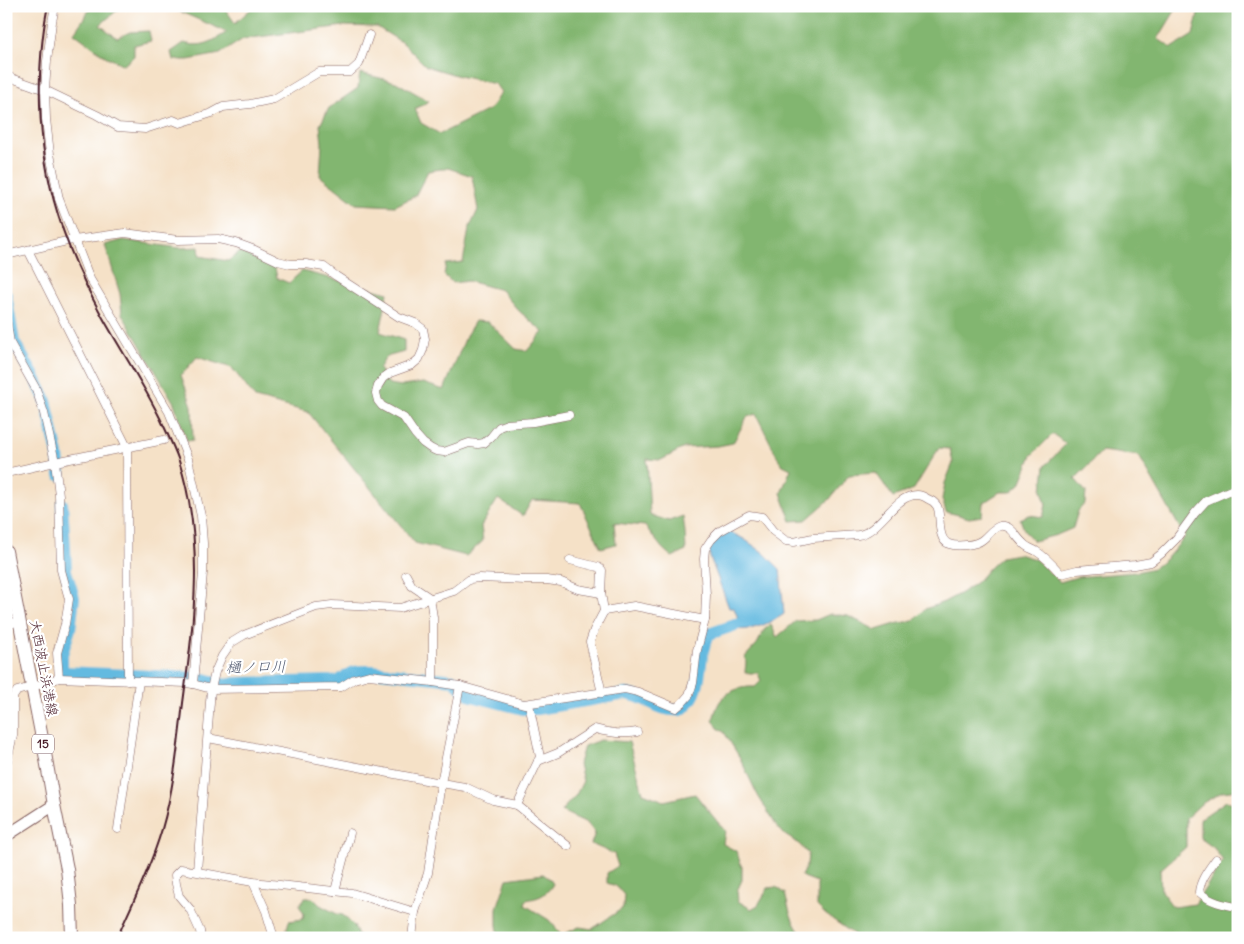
<svg xmlns="http://www.w3.org/2000/svg" width="1244" height="944" font-family="Delius,'Klee One',sans-serif">
  <style>
    .forest { fill: #82b670; stroke: #666a4e }
    .water { fill: #63bae0; stroke: #566c86 }
    .lines { fill: none; stroke-linecap: round; stroke-linejoin: round }
    .river { stroke: #63bae0; stroke-width: 12 }
    .minor-casing { stroke: #866362; stroke-width: 9 }
    .secondary-casing { stroke: #866362; stroke-width: 13 }
    .primary-casing { stroke: #866362; stroke-width: 14 }
    .minor { stroke: #fff; stroke-width: 8 }
    .secondary { stroke: #fff; stroke-width: 11 }
    .primary { stroke: #fff; stroke-width: 12 }
    .rail { stroke: #4a1f2b; stroke-width: 2 }
    .labels { text-anchor: middle; stroke-width: 4.5; stroke-linejoin: round; paint-order: stroke }
    .shield { fill: #fff; stroke: #80626b; stroke-width: 1 }
    .shield-label { font-size: 12px; font-weight: bold; fill: #4a1f2b }
    .street-label { font-size: 14px; fill: #4a1f2b; stroke: #fff }
    .water-label { font-size: 15px; font-style: italic; fill: #545d73; stroke: #fff }
  </style>
  <rect width="100%" height="100%" fill="#fff"/>
  <filter id="ink" filterUnits="userSpaceOnUse"><feTurbulence type="fractalNoise" baseFrequency=".02" numOctaves="2"/><feDisplacementMap in="SourceGraphic" scale="10" xChannelSelector="R" yChannelSelector="G"/><feConvolveMatrix kernelMatrix="1 2 1 2 8 2 1 2 1" color-interpolation-filters="sRGB"/></filter>
  <filter id="wash" filterUnits="userSpaceOnUse"><feTurbulence type="fractalNoise" baseFrequency=".0096" numOctaves="4" result="noise"/><feDisplacementMap in="SourceGraphic" scale="20" xChannelSelector="R" yChannelSelector="G"/><feGaussianBlur stdDeviation="1.12" result="paint"/><feColorMatrix in="noise" values="0 0 0 0 0 0 0 0 0 0 0 0 0 0 0 0 0 1.4 0 .05"/><feComposite in="paint" operator="in"/></filter>
  <g filter="url(#wash)">
    <rect width="100%" height="100%" fill="#f5e1c7"/>
    <g class="forest">
      <path d="M92,6H122L100,25L117,38L130,32L149,31L151,41L134,45V56L124,65L105,56L74,33Z"/>
      <path d="M167,6H223L235,23L251,9V6H1178L1158,39L1172,48L1193,35L1200,6H1238V790L1222,792L1201,804L1186,818V847L1160,870L1161,891L1173,907L1195,904L1223,861L1214,848L1200,838V819L1226,801L1238,804V938H856L855,935L825,914L817,906V882L801,876L807,864L808,854L799,844L785,835L776,825L757,794L740,758L724,732L718,728L713,719C715,714 716,708 719,703C726,691 741,686 755,687L761,681L758,673H745C745,667 747,663 745,657L757,644L765,629L771,625L777,637L796,621L816,620L830,614L848,616L876,630L899,623L913,621L925,609L944,602L961,593L977,582L990,567L1001,557L1018,554L1035,559L1060,582L1077,577L1136,572L1154,568L1167,558L1185,537L1139,456L1102,451L1075,479L1086,492L1085,503L1078,511L1073,528L1057,535L1034,541L1025,532L1020,519L1029,515L1043,517L1046,505L1042,490L1045,466L1066,444L1053,434L1032,455L1020,484L1011,492H1000L983,503L982,516L969,518L959,515L946,512L942,499L945,483L953,463L950,449L939,448L914,489L893,497L876,473L849,475L829,500L806,520L791,521L781,493L791,469L781,464L756,414L747,417L733,443L718,446L684,448L661,460L647,459L650,515L669,521L683,516L685,532L686,551L672,557L662,548L645,526L614,523L616,544L601,548L580,503L532,500L523,516L498,499L481,526L483,541L466,556L415,543L308,412L255,398L232,368L197,357L181,375L192,406L193,440L187,441L174,403L122,314L120,294L105,245L123,240L180,248L199,247L200,256L228,261L240,252L275,268L277,278L289,283L302,271L388,293L380,332L404,340V352L386,357L379,369L389,384L402,386L423,383L444,390L467,334L475,321L488,322L516,349L527,351L543,332L518,310L501,290L468,281L453,283L444,275L446,264L463,262L469,229L478,210L472,176L448,168L428,171L415,196L395,206L356,204L320,176L322,143L320,125L329,108L358,88L360,73L396,82L429,101L415,109L421,123L440,134L490,109L501,92L495,84L459,76L426,66L403,43L377,27L344,26L243,39L220,54L188,60H173L171,52L184,43C202,48 212,42 227,32Z"/>
      <path d="M600,740L629,742L643,793L664,801L695,794L725,831L723,844L736,851L742,867V880L737,891L738,901L751,909L758,905L768,888L776,887L785,893C789,911 792,923 804,938H499L497,925V908L507,879L543,874L550,879L553,884C546,896 538,898 526,900L525,905L549,920L562,935L579,927L592,929L623,908L624,895L616,886L607,883V873L618,866L614,854L591,844L595,833L587,823L561,811L576,795L583,781L579,764L584,746Z"/>
      <path d="M305,898H313L320,905L337,914L343,915L354,926L359,938H288L287,928L289,921L303,919L304,914L299,905Z"/>
    </g>
    <path class="water" d="M728,531L744,539L764,553L780,569L784,614C773,622 750,632 737,629L735,622L739,621L734,608H729L710,557L709,549L715,539Z"/>
    <g class="lines">
      <g class="river">
        <path d="M6,295L14,342L34,376L46,401L58,455L60,475"/>
        <path d="M62,504L65,548L66,571L74,598L70,629L62,654V672L201,678L226,685L237,683L339,681C352,671 355,671 371,671L454,680L464,691L472,696L523,709H537L626,694C647,696 658,713 681,710C686,706 691,701 694,695C703,676 698,654 709,634L738,624"/>
      </g>
    </g>
  </g>
  <g filter="url(#ink)">
    <g class="lines">
      <g class="minor-casing">
        <g id="minor">
          <path d="M55,6L52,22L47,61L45,90L46,119L50,154L59,199L90,279L169,412L188,459L201,516L203,543V573L193,684"/>
          <path d="M6,76L45,90L97,115L118,127L145,129L173,120L180,123L212,113L223,107L250,104L274,99L319,72H350L359,64L369,35"/>
          <path d="M28,250L127,447L128,681"/>
          <path d="M6,255L67,241L125,233L178,240L218,239L236,243L255,250L278,261L290,264H306L324,267L336,276L399,317L415,323L423,329L425,339L423,350L419,359L412,365L390,373L383,378L378,386L376,393L378,401L382,406L404,418L415,434L423,443L430,448L436,451L444,452L469,443L478,444L484,443L491,437L499,427L507,424L533,422L569,415"/>
          <path d="M6,318L10,343L36,389L44,413L55,462L59,495L61,570L69,599L65,624L57,653L59,678"/>
          <path d="M6,473L55,462L164,440"/>
          <path d="M570,560L598,567L602,570L601,593"/>
          <path d="M406,575L412,586L430,598L433,617V682"/>
          <path d="M604,611L634,606L705,620"/>
          <path d="M6,626L19,620"/>
          <path d="M208,738L441,783L460,686"/>
          <path d="M538,761L558,753L595,729C609,733 622,735 637,732"/>
          <path d="M6,765L13,735V697L17,691L42,684L59,678L186,683L193,684L211,689L341,687L354,679L369,675L433,682L460,686L524,704L625,689L638,692L676,708L682,703L689,695L693,683L697,650L705,620L706,595L704,559L705,549L711,540L720,531L749,515L762,517L773,531L786,541L794,542L813,538L858,535C880,532 894,495 917,495C920,495 925,497 928,499C931,500 935,503 937,506C942,515 936,539 949,544C957,547 976,545 982,540C988,536 992,528 1000,526C1011,524 1016,537 1023,543C1026,547 1032,549 1036,551C1046,557 1054,566 1061,574L1077,570L1135,565L1151,562L1161,554L1176,539L1195,513L1206,501L1238,487"/>
          <path d="M517,805L568,846"/>
          <path d="M118,829L139,681"/>
          <path d="M1216,859C1209,869 1200,880 1199,892C1210,902 1224,905 1238,907"/>
          <path d="M197,871L211,689L215,672L222,656L231,643L244,635L316,607L332,605L400,608L454,591L470,579L479,578L525,580H547L561,582L578,589L601,593L604,611L594,630L590,642L602,693"/>
          <path d="M253,882L266,911L274,938"/>
          <path d="M335,891L350,833"/>
          <path d="M201,938L200,931L190,909L179,896L176,884L175,875L181,869L253,882L352,893L415,912"/>
          <path d="M412,938L415,912L428,873L441,783L465,787L493,800L517,805L540,757L529,704"/>
        </g>
      </g>
      <g class="secondary-casing">
        <path id="secondary" d="M6,836L54,805"/>
      </g>
      <g class="primary-casing">
        <path id="primary" d="M6,551L46,759L54,805L67,869L71,905L72,938"/>
      </g>
      <use href="#minor" class="minor"/>
      <use href="#secondary" class="secondary"/>
      <use href="#primary" class="primary"/>
      <path class="rail" d="M48,6C43,28 41,52 40,74C37,166 59,238 103,318C122,352 144,385 161,420C167,433 174,447 179,461C205,543 194,620 183,703C178,745 174,788 162,829C151,866 133,902 117,938"/>
    </g>
  </g>
  <g class="labels">
    <rect class="shield" x="32" y="734.5" width="22" height="19" rx="4"/>
    <g class="shield-label">
      <text x="43" y="748">15</text>
    </g>
    <g class="street-label">
      <text transform="translate(44 668) rotate(79)" y="5">大西波止浜港線</text>
    </g>
    <g class="water-label">
      <text transform="translate(256 667) rotate(-1)" y="5">樋ノ口川</text>
    </g>
  </g>
  <rect width="1244" height="944" fill="none" stroke="#fff" stroke-width="25"/>
</svg>
